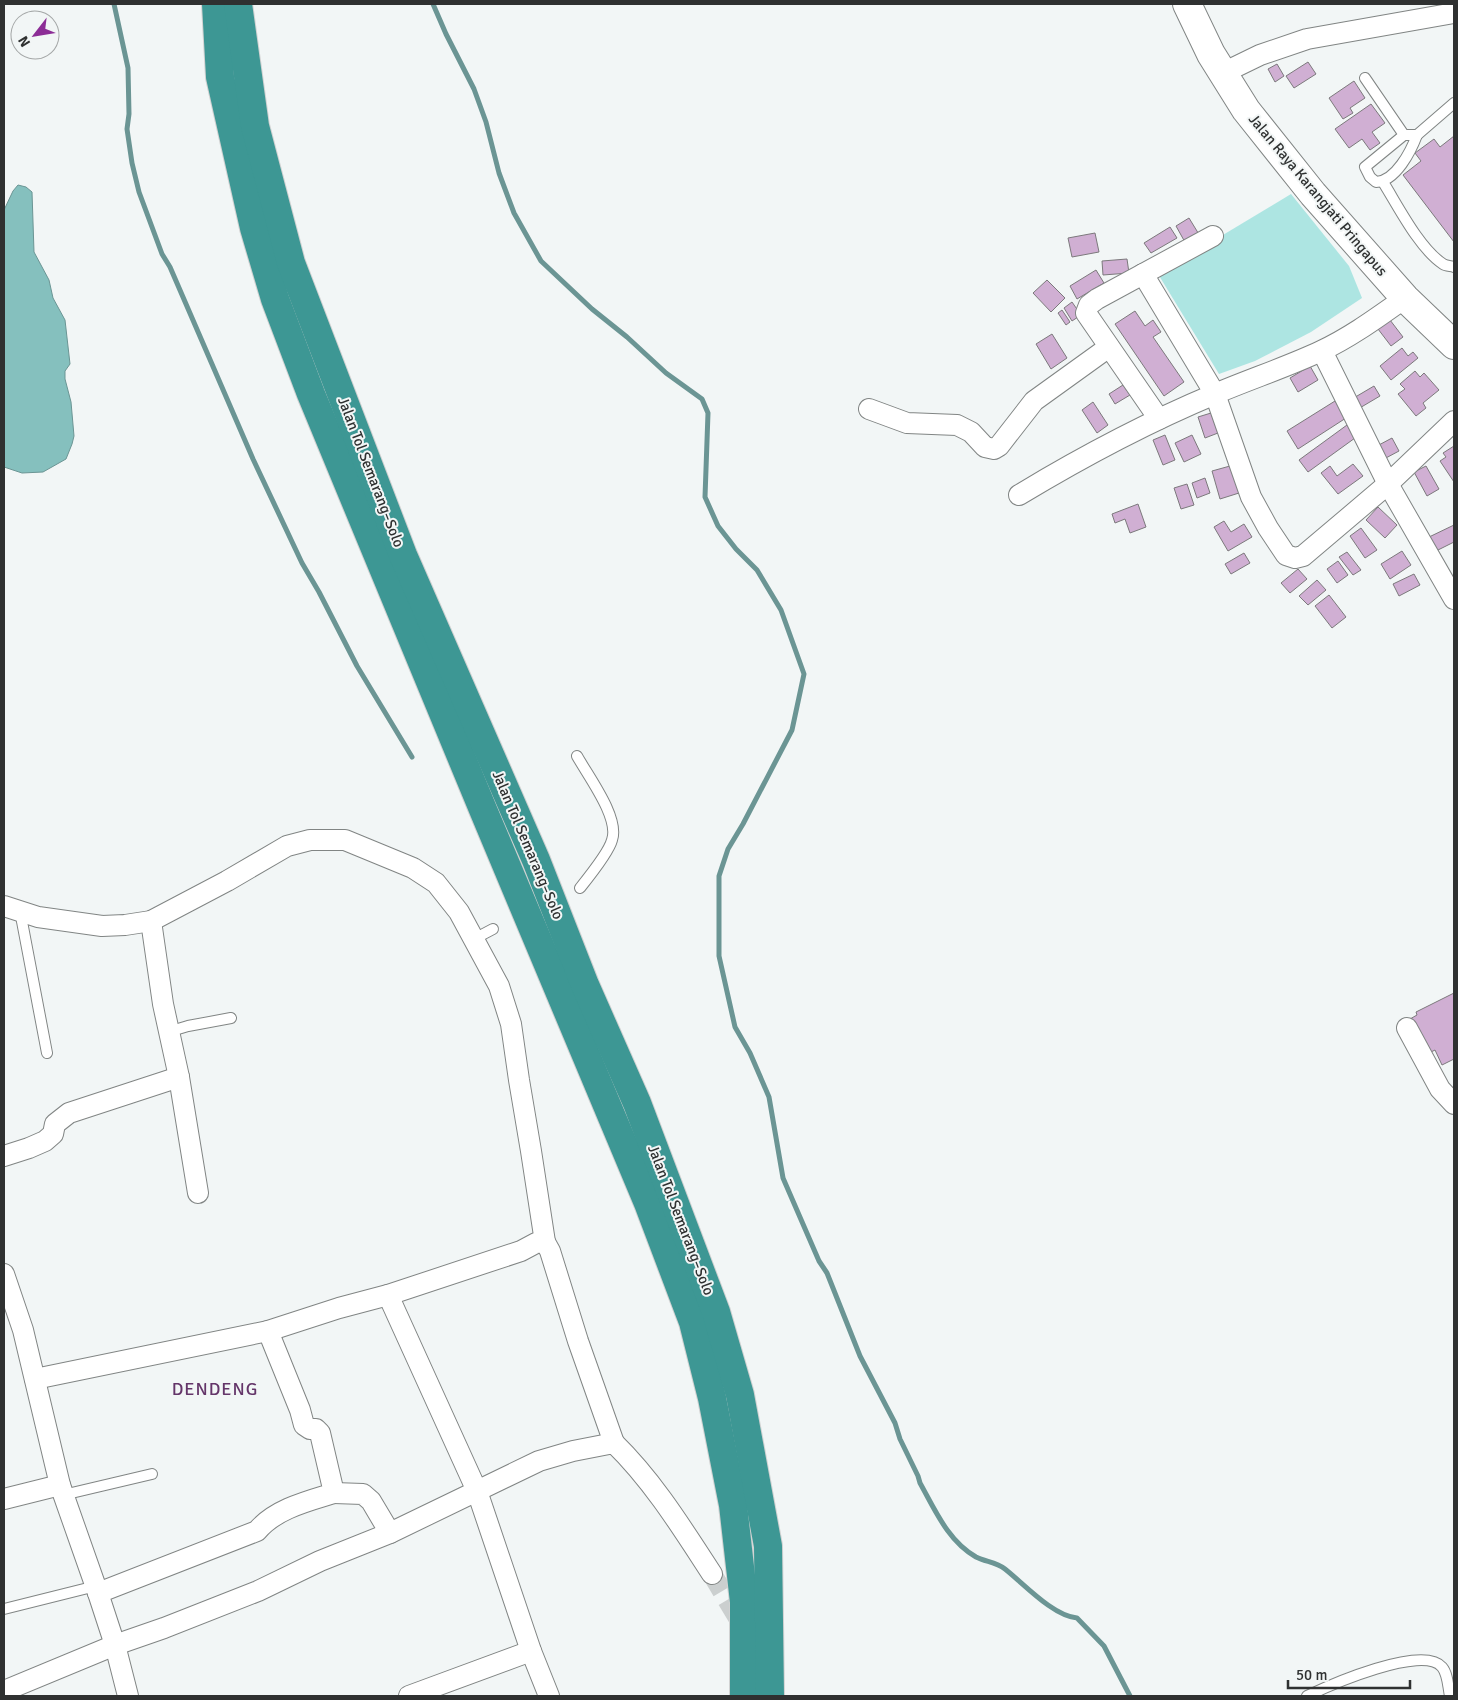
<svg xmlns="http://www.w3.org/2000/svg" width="1458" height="1700" font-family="Signika,sans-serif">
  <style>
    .green { fill: #ade5e2 }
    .water { fill: #85c0be; stroke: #6b9594 }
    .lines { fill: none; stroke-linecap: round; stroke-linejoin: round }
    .stream { stroke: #6b9594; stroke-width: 5 }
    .building { fill: #d0afd3; stroke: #7c797c }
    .street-tunnel { stroke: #cbcfcf; stroke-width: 20; stroke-dasharray: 20 10; stroke-linecap: butt }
    .lane-casing { stroke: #818584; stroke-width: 12 }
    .street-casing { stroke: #818584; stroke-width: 22 }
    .secondary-casing { stroke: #818584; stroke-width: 30 }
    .highway-casing { stroke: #d1d2d2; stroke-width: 30 }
    .lane { stroke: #fff; stroke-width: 10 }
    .street { stroke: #fff; stroke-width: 20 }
    .secondary { stroke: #fff; stroke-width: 28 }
    .highway { stroke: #3d9794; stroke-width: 28 }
    .labels { text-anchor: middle; stroke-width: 4; stroke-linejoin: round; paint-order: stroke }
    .street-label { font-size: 15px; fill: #2f3131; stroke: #f2f6f6 }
    .quarter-label { font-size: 18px; letter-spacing: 1px; fill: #643569; stroke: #f2f6f6 }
  </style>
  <rect width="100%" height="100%" fill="#f2f6f6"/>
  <path class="green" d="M1291,194L1349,266L1362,298L1311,332L1255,361L1219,374L1158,274Z"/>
  <path class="water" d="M18,185L26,187L32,192L34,252L49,280L53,298L65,320L70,364L65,371V379L71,402L74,436L72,444L66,459L43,472L22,473L4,467V210L13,191Z"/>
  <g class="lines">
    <g class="stream">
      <path d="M114,4L128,68L129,114L127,129L132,163L139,192L162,254L170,267L253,459L302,563L319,592L357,666L412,757"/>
      <path d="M433,4L446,34L474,89L486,122L499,173L514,213L541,261L592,309L627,337L666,373L702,399L708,413L705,497L718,526L736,549L757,570L781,610L804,674L792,730L743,824L728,849L719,876V956L735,1027L750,1053L769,1097L783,1178L819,1261L827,1273L860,1356L895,1423L900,1439L918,1476L920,1483C935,1510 948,1541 976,1557C986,1562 996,1562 1005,1569C1024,1584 1053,1616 1077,1618L1104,1646L1130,1696"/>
    </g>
  </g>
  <g class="building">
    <path d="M1308,62L1316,74L1294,88L1286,76Z"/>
    <path d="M1277,64L1284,76L1275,82L1268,69Z"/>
    <path d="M1354,81L1365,98L1350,108L1353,113L1343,119L1329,98Z"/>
    <path d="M1371,104L1385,123L1372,132L1380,143L1370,150L1362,139L1349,148L1335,129Z"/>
    <path d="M1454,136V242L1403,175L1421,161L1415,153L1434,139L1440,147Z"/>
    <path d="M1189,218L1200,236L1186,244L1176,226Z"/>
    <path d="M1170,227L1177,238L1151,253L1144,243Z"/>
    <path d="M1095,233L1099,252L1072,257L1068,238Z"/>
    <path d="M1127,259L1129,273L1103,275L1102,261Z"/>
    <path d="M1096,270L1104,283L1077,299L1070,286Z"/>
    <path d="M1047,280L1065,298L1051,312L1033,293Z"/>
    <path d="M1072,302L1081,315L1072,321L1064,308Z"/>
    <path d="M1062,310L1070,322L1066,325L1058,313Z"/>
    <path d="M1135,311L1145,326L1153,320L1161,332L1153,337L1184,382L1164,396L1115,324Z"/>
    <path d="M1390,320L1403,337L1391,346L1378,329Z"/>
    <path d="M1052,334L1067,358L1051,369L1036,344Z"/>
    <path d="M1402,348L1408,356L1413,352L1418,358L1391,380L1380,366Z"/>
    <path d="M1310,366L1318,380L1298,392L1290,378Z"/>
    <path d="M1415,371L1420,377L1424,373L1439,390L1423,403L1426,408L1416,416L1398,394L1405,389L1400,384Z"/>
    <path d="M1123,385L1130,395L1115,404L1109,394Z"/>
    <path d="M1374,386L1380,396L1358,409L1352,399Z"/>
    <path d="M1335,401L1346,418L1298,449L1287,431Z"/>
    <path d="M1093,402L1108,425L1097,433L1082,410Z"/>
    <path d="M1211,413L1218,433L1205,438L1198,417Z"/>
    <path d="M1347,425L1355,438L1308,472L1299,460Z"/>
    <path d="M1165,435L1175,460L1163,465L1153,440Z"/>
    <path d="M1192,435L1201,454L1184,462L1175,443Z"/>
    <path d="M1392,438L1399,451L1384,459L1377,446Z"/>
    <path d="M1454,446V482L1440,461L1446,457L1443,453Z"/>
    <path d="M1353,464L1363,476L1338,494L1321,473L1330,466L1337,476Z"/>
    <path d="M1230,466L1239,493L1220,499L1212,471Z"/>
    <path d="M1426,466L1439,489L1427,496L1414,472Z"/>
    <path d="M1205,478L1210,493L1197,498L1192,483Z"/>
    <path d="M1187,484L1194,505L1181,509L1174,488Z"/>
    <path d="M1138,504L1146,527L1130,533L1125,519L1115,523L1112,514Z"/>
    <path d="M1378,507L1397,525L1385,538L1366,520Z"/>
    <path d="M1224,521L1231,532L1244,524L1252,537L1228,551L1214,527Z"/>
    <path d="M1454,525V542L1434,552L1427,538Z"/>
    <path d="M1361,528L1377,550L1365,558L1350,536Z"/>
    <path d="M1402,551L1411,565L1390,579L1381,564Z"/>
    <path d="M1347,552L1361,570L1353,575L1339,557Z"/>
    <path d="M1244,553L1250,563L1231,574L1225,564Z"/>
    <path d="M1338,561L1348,575L1337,583L1327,569Z"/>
    <path d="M1298,569L1307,579L1290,593L1281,583Z"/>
    <path d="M1414,574L1420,585L1399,596L1393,584Z"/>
    <path d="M1317,580L1326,590L1308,605L1299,596Z"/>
    <path d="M1329,595L1346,617L1332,628L1315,606Z"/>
    <path d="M1454,993V1059L1442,1065L1435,1050L1427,1054L1410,1019L1417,1015L1416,1012Z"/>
  </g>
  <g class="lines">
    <path class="street-tunnel" d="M712,1574L744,1628"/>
    <g class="lane-casing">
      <g id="lane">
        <path d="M1365,78L1404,135H1417L1454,103"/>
        <path d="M1404,135L1365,167L1370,177L1376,182C1396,181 1411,151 1417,135"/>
        <path d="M1383,182C1398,206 1419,248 1443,264C1446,266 1451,266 1454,267"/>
        <path d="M577,756C588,776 620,818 612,840C609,852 588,878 580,888"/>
        <path d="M20,911L47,1053"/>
        <path d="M474,939L493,929"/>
        <path d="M168,1032L188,1026L231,1018"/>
        <path d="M63,1495L152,1474"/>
        <path d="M4,1609L96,1586"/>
        <path d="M1307,1696C1330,1685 1423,1644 1442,1667C1448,1674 1448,1687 1450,1696"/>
      </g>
    </g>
    <g class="street-casing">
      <g id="street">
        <path d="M1223,73L1260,55L1307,39L1454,13"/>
        <path d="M1143,274L1215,394L1251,497L1268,528L1286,555L1295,558L1303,556L1388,484L1454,421"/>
        <path d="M1322,351L1388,484L1454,599"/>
        <path d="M869,409L907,423L957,425L971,432L985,447L994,449L999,446L1034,401L1109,347"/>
        <path d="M1159,419L1086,313L1089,305L1097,299L1213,236"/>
        <path d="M1019,495C1082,457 1148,422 1215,394C1250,379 1287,367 1321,351C1351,337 1378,317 1405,298"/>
        <path d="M4,906L38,917L102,926L125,925L151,921L227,881L287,846L310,840H345L413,868L436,883L459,912L499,986L511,1024L519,1080L531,1151L545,1242"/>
        <path d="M151,921L163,1004L179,1077L198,1193"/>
        <path d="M1407,1028L1440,1089L1454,1104"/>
        <path d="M4,1156L29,1148L45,1141L53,1134L55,1124L69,1113L179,1077"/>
        <path d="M4,1274L23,1330L60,1485L98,1593L115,1645L128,1696"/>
        <path d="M388,1295L477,1491L531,1651L549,1696"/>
        <path d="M35,1379L268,1331L339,1308L388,1295L521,1251L536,1243L545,1242L550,1251L578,1341L614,1443"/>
        <path d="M334,1493L363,1494L371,1501L390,1533"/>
        <path d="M4,1499L60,1485"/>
        <path d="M98,1593L257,1531C275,1509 308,1501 334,1493L320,1433L316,1429H310L304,1425L300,1410L268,1331"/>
        <path d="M4,1691L115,1645L164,1628L258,1591L320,1561L390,1533L539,1461L573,1451L614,1443C653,1481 682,1528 712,1574"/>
        <path d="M409,1696L531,1651"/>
      </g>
    </g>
    <g class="secondary-casing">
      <path id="secondary" d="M1187,4L1211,54L1246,110L1313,194L1405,298L1454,345"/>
    </g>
    <g class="highway-casing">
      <g id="highway">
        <path d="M216,4L220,77L254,228L275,299L311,394L484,812L648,1203L693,1322L712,1398L733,1505L744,1602V1696"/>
        <path d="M238,4L255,126L291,263L403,555L536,860L585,985L637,1103L716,1312L740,1395L768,1546L770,1696"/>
      </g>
    </g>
    <use href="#lane" class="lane"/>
    <use href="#street" class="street"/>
    <use href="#secondary" class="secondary"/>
    <use href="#highway" class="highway"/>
  </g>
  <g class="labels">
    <g class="street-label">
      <text transform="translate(1318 195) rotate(50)" y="5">Jalan Raya Karangjati Pringapus</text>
      <text transform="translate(371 472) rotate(69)" y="5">Jalan Tol Semarang–Solo</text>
      <text transform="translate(528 845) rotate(67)" y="5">Jalan Tol Semarang–Solo</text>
      <text transform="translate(681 1220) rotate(69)" y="5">Jalan Tol Semarang–Solo</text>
    </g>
    <g class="quarter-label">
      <text x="215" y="1395">DENDENG</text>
    </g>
  </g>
  <rect width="1458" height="1700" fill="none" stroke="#2f3131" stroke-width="10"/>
  <g transform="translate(35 35) rotate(239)"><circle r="24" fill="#f2f6f6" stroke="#a4a7a7"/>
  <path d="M0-4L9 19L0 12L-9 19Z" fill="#8c2d96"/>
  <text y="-8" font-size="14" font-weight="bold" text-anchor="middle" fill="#2f3131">N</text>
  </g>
  <path d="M1288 1680v8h122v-8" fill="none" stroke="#2f3131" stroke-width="2.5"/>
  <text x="1296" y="1680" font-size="15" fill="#2f3131" stroke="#f2f6f6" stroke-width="4" paint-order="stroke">50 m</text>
</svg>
